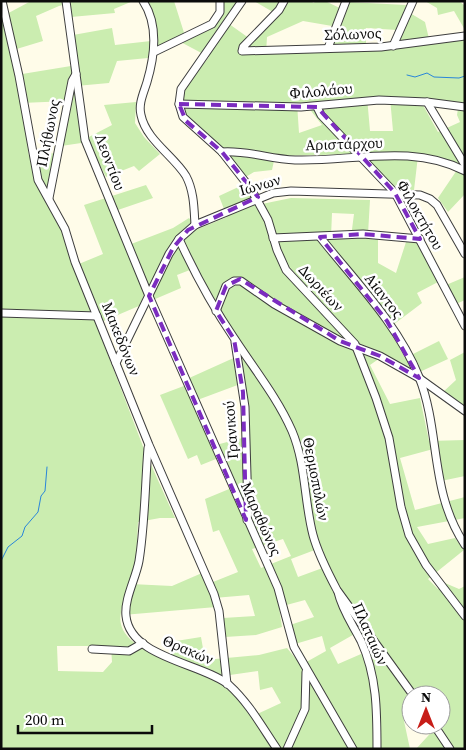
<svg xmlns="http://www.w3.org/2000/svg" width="466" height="750" font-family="'Source Serif 4',serif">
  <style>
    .green { fill: #cbedb0; fill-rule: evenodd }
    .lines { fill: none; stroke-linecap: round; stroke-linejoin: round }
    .stream { stroke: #2986d9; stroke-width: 1 }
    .minor-casing { stroke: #3e3e3e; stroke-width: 9 }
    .minor { stroke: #fff; stroke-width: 7 }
    .marked { fill: none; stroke: #7b2cbf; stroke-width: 4; stroke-dasharray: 10 6; stroke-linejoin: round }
    .labels { text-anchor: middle; stroke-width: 5; stroke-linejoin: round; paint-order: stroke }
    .street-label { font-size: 15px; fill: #0b0b0b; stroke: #fff }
  </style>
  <rect width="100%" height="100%" fill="#fffce9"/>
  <g class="green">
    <path d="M31,1H133L114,9L115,13L71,17L67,4L59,6L36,16L43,41L10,51L16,75L77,65L73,35L112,28L115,45L151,41L148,58L117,61L109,83L76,86L87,138L112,125L104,105L136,102L135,123L144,137L160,154L139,171L134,166L106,177L88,142L61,146L69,101L21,103L29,156L56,153L45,197L62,228L74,266L103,254L84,205L146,185L153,198L112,212L126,246L173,228L189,218L198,229L227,217L219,196L247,183L262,204L291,198L370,200L368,234L378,237V263L396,273L406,242L419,243L438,282L417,293L422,303L389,328L405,358L439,341L448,359L413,375L383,356L370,365L390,404L420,398L429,441L465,440V476L441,481L437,448L400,458L415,510L465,497V518L417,527L428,544L455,538L464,550L428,579L438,589L445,583L459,589L465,586V749H416L438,725H441V695H411V716L404,721L410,749H1V12L3,16ZM332,213L354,214L351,237H331ZM195,268L239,342L238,356L187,379L189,384L160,395L188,459L197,455L201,465L221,457L234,487L205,499L213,532L219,530L238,572L208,584L202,573L172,586L131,584L123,615L216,607L214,598L249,595L255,616L223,618L225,637L256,635L282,627L279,607L305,600L314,617L290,625L295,644L322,636L326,651L301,665L287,648L259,655L205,660L201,637L176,641L168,660C148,652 115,639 121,612C124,596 132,581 135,564C137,551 137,536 138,522L160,518H175L144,449L92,313L99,323L181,288L177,275ZM243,383L249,413L250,436L212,446L192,402ZM283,539L291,556L261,568L252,549ZM320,548L328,566L298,577L291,559ZM358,632L368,651L338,664L330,648ZM57,646H111L112,662L103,672L58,671ZM258,671L260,690L272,687L281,703L253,716L243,702L223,686V676Z"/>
    <path d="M146,1H174L186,39L209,28L223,1H238L225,21L253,41L278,15L254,1H310L314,3L315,1H325L344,10L348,2L406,5L405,10L425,22L430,43L465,39V194L448,212L438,198L459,167L430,155L418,156L414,190L394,189L362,154L275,156L272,170L254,172L244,178C229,163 175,118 182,96C187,82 200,69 209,57L175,39L157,48ZM303,21L338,27L331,50L266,53L267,37ZM366,28L397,30L400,49L366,50ZM367,97L390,98L393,131H370ZM419,98L459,102L457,115L460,122L438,132ZM297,103H305L322,125L299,133Z"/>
    <path d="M425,1H459L465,6V30L454,11L438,15L437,8Z"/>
    <path d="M465,277V300L456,304L446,285Z"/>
    <path d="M465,352V409L442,393L456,380L450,360Z"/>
  </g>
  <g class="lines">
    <g class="stream">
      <path d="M407,75L415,77L427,73L434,77L459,78L465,76"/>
      <path d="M1,561L8,547L22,536L25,527L38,512L41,496L45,491L47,467"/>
    </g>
    <g class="minor-casing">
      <g id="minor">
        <path d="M2,1L19,76L38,180L65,229L75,262L149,445L214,594L219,611L227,684"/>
        <path d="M66,1L85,140L149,296L278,588L294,647L353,749"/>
        <path d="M143,1C159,25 155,55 147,82C144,92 138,104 141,115C146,140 174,156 186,176C194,191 194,208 195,225"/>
        <path d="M242,1L181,89L179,104L183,117L222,152L251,189L268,220L277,250L286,270L355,344L376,398L389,438L401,507L409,535L426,565L465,616"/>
        <path d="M284,1L279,10L243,47L242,51L381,47L465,36"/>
        <path d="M393,46L413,1"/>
        <path d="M328,48L346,1"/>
        <path d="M154,52L212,24L220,12V1"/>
        <path d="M427,102L465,165"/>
        <path d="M179,104L301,107L379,100L427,102L465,107"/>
        <path d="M317,107L321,115L395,193L465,326"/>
        <path d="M222,152C246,150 270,159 295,160C351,162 412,143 465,171"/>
        <path d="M49,198L72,81L76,74"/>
        <path d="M320,237C354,280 398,324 419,377C441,433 429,491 465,545"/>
        <path d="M273,238L363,234L420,239"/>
        <path d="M179,239C195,274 213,307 234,338C254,369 277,397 292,431C306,464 304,501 313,535C318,554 328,573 337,590L413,695"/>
        <path d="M216,311L226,286L234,281H241L274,304L340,341L380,356L419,378L465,411"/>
        <path d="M1,313L97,316"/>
        <path d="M235,342L245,407L248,510L247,520"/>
        <path d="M116,363L169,254L179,239L195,225L273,193L291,191L420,195L430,199L437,205L465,254"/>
        <path d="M148,448C145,485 145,524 139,561C136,578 124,599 126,616C130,658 202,663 229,685C249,703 262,727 277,749"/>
        <path d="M338,592C342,610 353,625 361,641C377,676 377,711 377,749"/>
        <path d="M92,649L129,651L143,643"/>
        <path d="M434,725L450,749"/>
        <path d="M287,749L305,709L306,672"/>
      </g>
    </g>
    <use href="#minor" class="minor"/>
  </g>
  <path class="marked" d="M179,104L317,107L395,193L420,239L363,234L320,237L387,321L419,378L380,356L340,341L240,279L226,286L216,311L234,339L243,392L246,520L149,296L173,248L188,230L258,197L222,152L186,121Z"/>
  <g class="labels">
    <g class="street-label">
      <text transform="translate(353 34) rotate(-2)" y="5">Σόλωνος</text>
      <text transform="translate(321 91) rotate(-5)" y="5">Φιλολάου</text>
      <text transform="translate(48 133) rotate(-79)" y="5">Πλήθωνος</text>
      <text transform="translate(344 144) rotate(-2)" y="5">Αριστάρχου</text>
      <text transform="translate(110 162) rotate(69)" y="5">Λεοντίου</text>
      <text transform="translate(260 185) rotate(-16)" y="5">Ιώνων</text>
      <text transform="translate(420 215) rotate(60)" y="5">Φιλοκτήτου</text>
      <text transform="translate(321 288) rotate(47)" y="5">Δωριέων</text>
      <text transform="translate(384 296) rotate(52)" y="5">Aiαντος</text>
      <text transform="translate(121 339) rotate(68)" y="5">Μακεδόνων</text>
      <text transform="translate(231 430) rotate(-94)" y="5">Γρανικού</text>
      <text transform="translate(316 479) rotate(79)" y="5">Θερμοπυλών</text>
      <text transform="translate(261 519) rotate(66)" y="5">Μαραθώνος</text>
      <text transform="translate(370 634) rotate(66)" y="5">Πλαταιών</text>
      <text transform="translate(188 650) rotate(23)" y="5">Θρακών</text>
    </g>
  </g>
  <rect width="466" height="750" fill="none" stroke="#0b0b0b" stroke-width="5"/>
  <g transform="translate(426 710)"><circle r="24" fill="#ffffff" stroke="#9d9d9d"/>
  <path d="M0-4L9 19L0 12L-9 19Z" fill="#c71d18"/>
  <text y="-8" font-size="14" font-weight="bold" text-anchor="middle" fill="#0b0b0b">N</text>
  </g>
  <path d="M18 725v8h134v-8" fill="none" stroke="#0b0b0b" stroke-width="2.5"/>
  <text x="25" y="725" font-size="15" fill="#0b0b0b" stroke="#ffffff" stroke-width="4" paint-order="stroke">200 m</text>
</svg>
